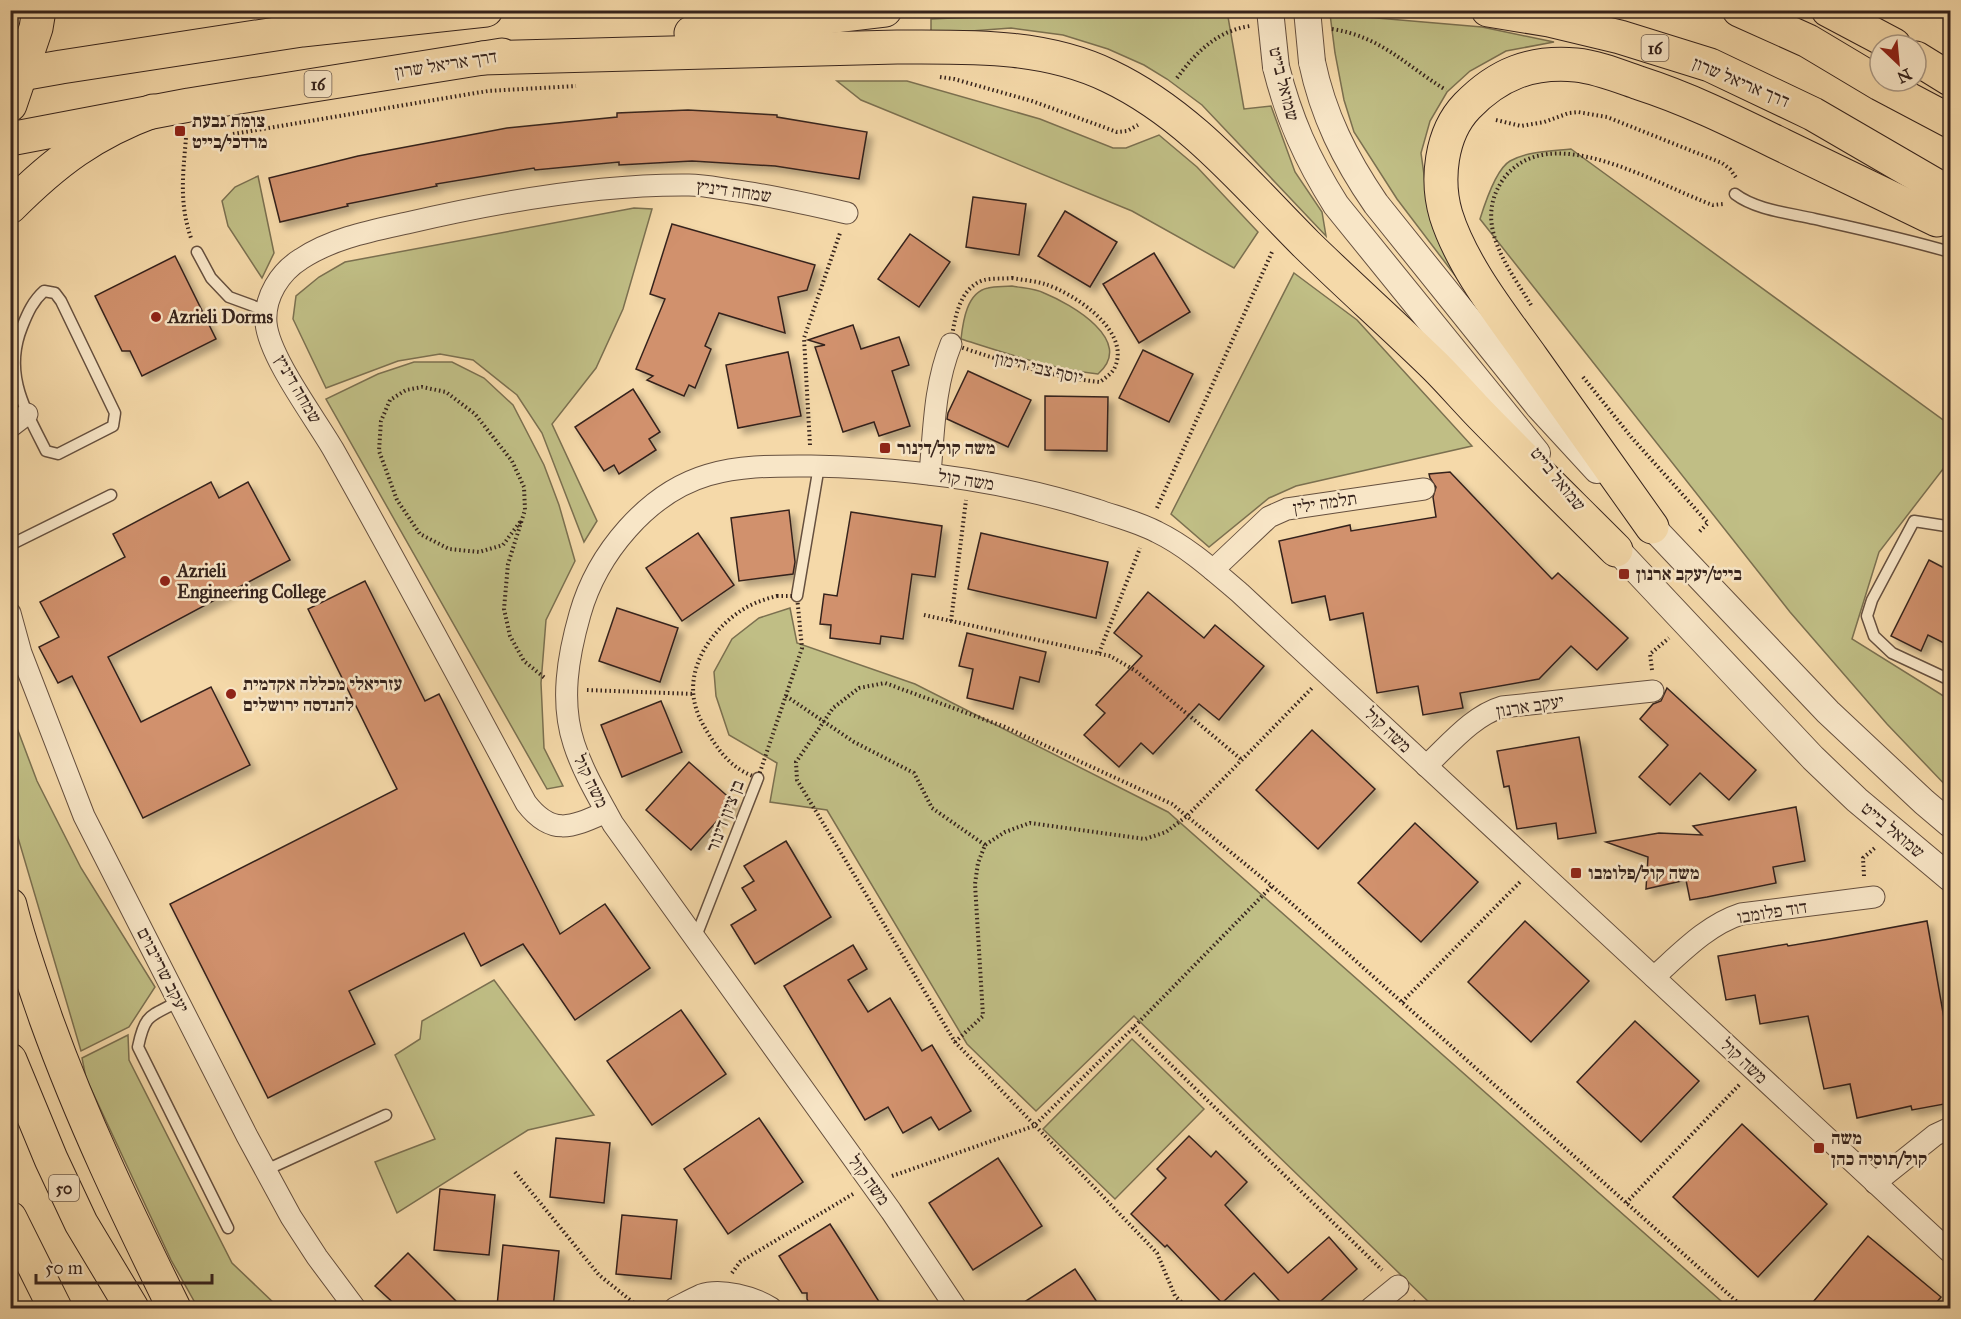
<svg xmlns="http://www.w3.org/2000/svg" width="1961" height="1319" font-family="'IM FELL Great Primer','Frank Ruhl Libre',serif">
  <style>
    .green { fill: #c0be85; stroke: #7b7050; stroke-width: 1.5 }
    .building { fill: #d1916d; stroke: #36231c; stroke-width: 1.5; filter: url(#shadow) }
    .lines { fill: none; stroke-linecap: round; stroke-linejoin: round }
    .service-casing { stroke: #66503f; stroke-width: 13 }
    .minor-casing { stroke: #66503f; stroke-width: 23 }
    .tertiary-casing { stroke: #66503f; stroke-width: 28 }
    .trunk-casing { stroke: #36231c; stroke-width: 35 }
    .motorway-casing { stroke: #36231c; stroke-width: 35 }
    .path { stroke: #36231c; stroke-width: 4; stroke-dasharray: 1.5 3; stroke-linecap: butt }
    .service { stroke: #f8e6c7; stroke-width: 10 }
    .minor { stroke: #f8e6c7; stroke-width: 21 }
    .tertiary { stroke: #f8e6c7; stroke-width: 26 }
    .trunk { stroke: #f5d9a9; stroke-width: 33 }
    .motorway { stroke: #f5d9a9; stroke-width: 33 }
    .tertiary-bridge-casing { stroke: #66503f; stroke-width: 28; stroke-linecap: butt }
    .tertiary-bridge { stroke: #f8e6c7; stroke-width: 26 }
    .poi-dot { fill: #8f2418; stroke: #f8e6c7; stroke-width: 2 }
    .labels { text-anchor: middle; stroke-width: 5; stroke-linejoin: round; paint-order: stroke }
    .shield { fill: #f8e6c7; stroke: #705e4f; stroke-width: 1.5 }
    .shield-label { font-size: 16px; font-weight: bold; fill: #36231c }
    .street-label { font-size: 18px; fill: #36231c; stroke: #f8e6c7 }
    .poi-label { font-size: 18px; font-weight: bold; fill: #36231c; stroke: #f8e6c7; text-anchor: start }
  </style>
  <defs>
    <filter id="shadow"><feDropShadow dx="5.5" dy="5.5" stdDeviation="3" flood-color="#0004"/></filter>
  </defs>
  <rect width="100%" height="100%" fill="#f5d9a9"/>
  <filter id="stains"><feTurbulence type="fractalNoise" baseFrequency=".00333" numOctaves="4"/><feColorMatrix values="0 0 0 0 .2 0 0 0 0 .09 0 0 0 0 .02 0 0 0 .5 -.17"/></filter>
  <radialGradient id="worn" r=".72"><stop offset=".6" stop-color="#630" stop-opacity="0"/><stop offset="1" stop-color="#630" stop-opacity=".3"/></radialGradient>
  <g class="green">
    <path d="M1105,11H1227L1244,109L1271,106L1295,172L1322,212L1326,236L1202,105L1167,79L1144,65L1108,49L1063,35L1011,28L931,34V19Z"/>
    <path d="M1330,14L1482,27L1554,42L1506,51L1470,71L1447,92L1430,121L1421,153L1426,189L1460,282L1397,199L1354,132L1344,100L1335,53Z"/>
    <path d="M837,81H907L1040,119L1113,148H1126L1159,135L1197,167L1258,232L1234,268L1132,211L861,100Z"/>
    <path d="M1571,149L1950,425V460L1879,552L1852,639L1950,700V790L1887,724L1790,612L1480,219C1485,203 1496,169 1510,161C1528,151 1551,151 1571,149Z"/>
    <path d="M258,176L274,253L262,278L228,226L222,201L235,187Z"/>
    <path d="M634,208L652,209L623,309L596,368L552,424L597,521L584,542L542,433L517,395L473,360L440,354L398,361L326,388L293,319L296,296L319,277L345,262Z"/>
    <path d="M1294,273L1357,320L1472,446L1296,486L1269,498L1209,547L1171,514Z"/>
    <path d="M1012,286C1022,288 1035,288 1044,293C1071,304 1136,341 1098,374C1051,369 1005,353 961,339C963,321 967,292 988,288C996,286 1004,287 1012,286Z"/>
    <path d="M414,362H452L484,378L513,405L544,465L559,505L575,561L546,620L541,683L544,748L563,786L547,789L326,399L378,374Z"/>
    <path d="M790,608L797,643L915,684L1168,812L1729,1308H1435L1134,1016L1036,1111L967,1044L827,810L770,802L777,763L729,735L716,696L714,672L732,639L759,618Z"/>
    <path d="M11,712L37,781L81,868L155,987L129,1027L81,1051L11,814Z"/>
    <path d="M494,980L594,1115L528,1130L397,1213L375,1162L435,1139L395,1055L420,1039L422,1021Z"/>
    <path d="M128,1035L129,1060L232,1263L275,1304L297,1308H198L171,1260L86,1078L82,1058Z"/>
    <path d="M1132,1039L1204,1109L1115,1199L1043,1129Z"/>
  </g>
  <g class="building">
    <path d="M688,110L777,115V117L867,132L859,179L775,166L692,161L619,165V162L535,170L534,168L436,184L437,186L347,204L348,206L280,222L269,178L358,156L507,128L617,117V113Z"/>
    <path d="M973,197L1026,204L1019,255L966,247Z"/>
    <path d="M1065,211L1117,242L1090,287L1038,256Z"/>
    <path d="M672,224L815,265L807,290L778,297L785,333L719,313L705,346L711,349L695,388L689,385L684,396L647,380L653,376L636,369L665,299L650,294Z"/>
    <path d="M910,234L950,262L919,307L878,279Z"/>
    <path d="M1154,253L1190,312L1139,343L1103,284Z"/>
    <path d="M175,256L216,339L142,376L130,351H122L95,296Z"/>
    <path d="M853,325L861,349L899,337L909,365L892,371L910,426L879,436L874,422L843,432L815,347L825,345L808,340Z"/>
    <path d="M1143,350L1193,374L1169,422L1119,398Z"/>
    <path d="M788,352L801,416L738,428L726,365Z"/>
    <path d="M968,371L1031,400L1008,447L947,419L948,413Z"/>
    <path d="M633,389L660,432L649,439L656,450L619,474L614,465L604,471L575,427Z"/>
    <path d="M1045,396L1108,397L1107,451L1045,450Z"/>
    <path d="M1450,472L1552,579L1558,573L1628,638L1597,670L1571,646L1539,679L1460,693L1463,708L1423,715L1418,686L1377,693L1363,613L1330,620L1325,596L1292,603L1279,541L1350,525L1351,531L1436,517L1433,497L1436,487L1430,478L1429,474Z"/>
    <path d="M211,482L219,498L248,482L290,560L108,657L141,722L211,687L250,765L143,818L72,676L58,683L39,647L59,637L40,602L125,557L113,534Z"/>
    <path d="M789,510L795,562L793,574L739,581L731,518Z"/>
    <path d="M851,512L942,526L935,577L912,574L903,639L881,636L880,644L830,638L831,625L820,624L824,594L837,596Z"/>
    <path d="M698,533L734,585L682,621L646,568Z"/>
    <path d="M981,533L1108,562L1096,618L968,589Z"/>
    <path d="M1929,560L1950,571V646L1928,635L1921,651L1891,636Z"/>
    <path d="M365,581L425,701L439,694L560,934L605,904L650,968L575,1020L523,944L481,966L464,933L349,991L375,1044L268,1098L170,904L397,789L308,609Z"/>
    <path d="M1148,592L1204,638L1215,625L1264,666L1219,720L1199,704L1153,754L1141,743L1119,767L1084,735L1105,713L1096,705L1142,656L1114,633Z"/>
    <path d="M617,608L678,628L660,682L599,661Z"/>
    <path d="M967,633L1046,652L1039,682L1020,677L1013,709L967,698L973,669L959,666Z"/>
    <path d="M1667,688L1756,770L1729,800L1700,773L1670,805L1639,777L1668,745L1640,719L1653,704L1661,701Z"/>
    <path d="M661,701L682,752L622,777L601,725Z"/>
    <path d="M1312,730L1375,789L1318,849L1256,790Z"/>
    <path d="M1579,737L1596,833L1558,839L1556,823L1517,829L1509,786L1504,787L1497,751Z"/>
    <path d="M689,762L734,802L691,850L646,810Z"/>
    <path d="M1796,807L1805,861L1773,867L1776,883L1707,897L1690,900L1686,880L1646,889L1648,857L1606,842L1659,833L1702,835L1693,826Z"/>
    <path d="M1415,823L1478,882L1421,942L1358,883Z"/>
    <path d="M786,841L831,917L755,964L731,925L756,910L742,888L754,881L744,866Z"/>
    <path d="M1525,921L1589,981L1531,1042L1468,982Z"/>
    <path d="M1927,921L1945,1024L1950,1023V1103L1912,1110L1911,1106L1857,1118L1850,1084L1824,1089L1808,1016L1760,1024L1755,995L1726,1000L1718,956L1787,944L1788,946L1830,939Z"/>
    <path d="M853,945L867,969L848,980L868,1012L890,998L922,1051L932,1045L971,1111L939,1130L931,1117L903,1133L888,1107L865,1120L784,986Z"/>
    <path d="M681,1010L726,1074L652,1125L607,1061Z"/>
    <path d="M1635,1021L1699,1081L1641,1142L1577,1082Z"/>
    <path d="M759,1118L803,1182L728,1234L684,1169Z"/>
    <path d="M1742,1124L1827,1204L1758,1277L1673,1197Z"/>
    <path d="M1189,1136L1211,1157L1216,1151L1247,1182L1225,1205L1288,1273L1329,1237L1357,1269L1313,1308H1286L1254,1273L1222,1303L1167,1245L1165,1247L1131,1214L1166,1178L1157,1169Z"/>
    <path d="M556,1138L610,1143L604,1203L550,1197Z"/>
    <path d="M998,1158L1042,1226L973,1270L929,1203Z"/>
    <path d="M440,1189L495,1195L489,1255L434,1250Z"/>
    <path d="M622,1215L677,1220L671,1279L616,1274Z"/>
    <path d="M830,1224L846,1249L883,1308H812L807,1299V1293H802L779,1256Z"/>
    <path d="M1868,1236L1941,1297L1932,1308H1808Z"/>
    <path d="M503,1245L559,1251L553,1308L497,1306Z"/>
    <path d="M408,1253L456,1301L464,1308H399L375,1286Z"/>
    <path d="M1075,1269L1101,1308H1015Z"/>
  </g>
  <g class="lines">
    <g class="service-casing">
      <g id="service">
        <path d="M1735,194C1756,210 1789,213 1815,219C1860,229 1906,239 1950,252"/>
        <path d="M197,252L211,278L229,297L267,311"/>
        <path d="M44,291L55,293L61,301L115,413L113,426L58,454L46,451C25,409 3,374 22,327C28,312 33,301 44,291Z"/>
        <path d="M1946,526L1914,521L1872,600L1867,616L1874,636L1892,653L1950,680"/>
        <path d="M10,545L111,495"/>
        <path d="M797,596L819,466"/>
        <path d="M695,939L758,778"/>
        <path d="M179,1001C150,1017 145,1013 138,1047L228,1228"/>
        <path d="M266,1170L386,1115"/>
      </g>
    </g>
    <g class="minor-casing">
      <g id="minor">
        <path d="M10,427L27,414"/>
        <path d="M930,474C934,430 934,386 951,344"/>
        <path d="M1213,570L1269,517L1287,509L1424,489"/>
        <path d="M10,613L21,653L84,816L247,1136L291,1217L317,1257L355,1308"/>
        <path d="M1426,766C1449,745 1472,716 1502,707L1653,691"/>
        <path d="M606,812C572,827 552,837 526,803C462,684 399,566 333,449C315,418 269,357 266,323C264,297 280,272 301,259C333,238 371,231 407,223C497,202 597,184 689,185C703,185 717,188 730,190C770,195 808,204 847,213"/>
        <path d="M1654,977C1681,953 1707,925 1741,914L1874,897"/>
        <path d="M1875,1183L1935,1135L1950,1128"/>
        <path d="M675,1308C683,1304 692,1299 701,1295C721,1288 754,1297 771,1308"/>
        <path d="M956,1308L891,1211L613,824C599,798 583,772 574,744C560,702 568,656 580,614C597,554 647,493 708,475C742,465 776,466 811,466C908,468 1004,480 1097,510C1117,517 1138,522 1157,532C1188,547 1214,571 1240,593L1950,1252"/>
        <path d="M1371,1308L1398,1286"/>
      </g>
    </g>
    <g class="tertiary-casing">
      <g id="tertiary">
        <path d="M1312,62C1323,115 1345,159 1376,204L1539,407L1597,470"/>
        <path d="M1276,67C1289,119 1307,159 1336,205L1537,453"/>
        <path d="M1640,514L1828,712L1924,802L1950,824"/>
        <path d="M1605,537L1813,758L1857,800L1950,878"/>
      </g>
    </g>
    <g class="trunk-casing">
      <g id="trunk">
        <path d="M1488,10L1549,20L1620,37L1710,65L1813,114L1942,189"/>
        <path d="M1739,10L1808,41L1880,84L1950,121"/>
        <path d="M1828,10L1894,45"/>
        <path d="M691,33L885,10"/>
        <path d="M482,58L897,47C968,47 1043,44 1109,76C1189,114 1245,183 1306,244C1349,286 1393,325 1436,367C1453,384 1469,403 1486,420C1529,464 1573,507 1616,550"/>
        <path d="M1916,58L1950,79"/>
        <path d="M10,76L61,67L302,30L486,10"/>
        <path d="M10,139L189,105L502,55"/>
        <path d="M1652,527C1612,471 1572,414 1532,358C1502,316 1462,266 1446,215C1436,181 1440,134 1467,106C1498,74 1531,61 1576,65C1597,67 1619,76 1639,83C1689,99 1735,122 1782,145C1834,170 1885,195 1937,220"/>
      </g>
    </g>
    <g class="motorway-casing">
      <g id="motorway">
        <path d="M10,105L36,28L39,10"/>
        <path d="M10,207C55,162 93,133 153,111"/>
        <path d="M10,905C19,943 33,981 46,1019C82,1119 127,1213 174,1308"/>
        <path d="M10,1060L51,1159L81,1223L132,1308"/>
        <path d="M10,1218L55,1308"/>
      </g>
    </g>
    <g class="path">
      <path d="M1332,29C1382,37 1405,65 1446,90"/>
      <path d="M940,77L954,79L1032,101L1117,132L1127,131L1138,125"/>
      <path d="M1177,78C1196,52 1217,31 1250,26"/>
      <path d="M1496,120L1521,126L1544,122L1569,113L1578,112L1607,117L1722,163L1730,169L1737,179"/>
      <path d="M233,134L488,91L576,86"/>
      <path d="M186,138C183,174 179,203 191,238"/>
      <path d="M1012,278C1023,280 1035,281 1045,284C1075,294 1133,332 1114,369C1111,374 1105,378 1100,382C1049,377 1000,360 951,344C954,322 958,288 984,280C992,278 1004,279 1012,278Z"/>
      <path d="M1531,305C1509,268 1473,225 1502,181C1547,115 1658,186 1713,205L1723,204"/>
      <path d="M1583,377L1632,438L1708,523L1698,533"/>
      <path d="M810,445L804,338L840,233"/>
      <path d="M1157,508L1272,252"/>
      <path d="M520,522L503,545L479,552L449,549L420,534L397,500L379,451L381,421L390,400L406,390L422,387L446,392L475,414L512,461L524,487L525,510L508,564L504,609L510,636L524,661L546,679"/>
      <path d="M777,596H797L802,648L758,778C737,771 725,759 713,741C706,730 699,719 696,708C684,669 711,630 742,610C753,603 765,599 777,596Z"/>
      <path d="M924,615L1110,656L1136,671L1242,760"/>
      <path d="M951,621L966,500"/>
      <path d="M1099,653L1140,548"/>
      <path d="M1652,670L1650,654L1669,638"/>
      <path d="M587,690L694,694"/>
      <path d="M786,696L854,742L914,773L932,808L985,845"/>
      <path d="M1864,876L1863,858L1876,847"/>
      <path d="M1402,1002L1521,881"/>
      <path d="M1133,1028L1382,1270"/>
      <path d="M955,1042L983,1016L975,884L978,863L985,845L1005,832L1030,823L1145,839L1166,832L1187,816L1312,688"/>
      <path d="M515,1172L599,1275L640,1308"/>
      <path d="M892,1176L1034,1126L1133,1028L1272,886"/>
      <path d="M1626,1203L1740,1084"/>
      <path d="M732,1273L740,1262L853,1194"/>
      <path d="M1413,1301L1421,1308"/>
      <path d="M1188,1308L1175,1296L1157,1253L955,1042L797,780L796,762L833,708L859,688L885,683L1005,727L1172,804L1272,886L1744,1308"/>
    </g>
    <use href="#service" class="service"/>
    <use href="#minor" class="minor"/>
    <use href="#tertiary" class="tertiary"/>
    <use href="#trunk" class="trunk"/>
    <use href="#motorway" class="motorway"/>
    <g class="tertiary-bridge-casing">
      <g id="tertiary-bridge">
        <path d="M1270,10L1276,67"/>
        <path d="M1307,10L1312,62"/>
      </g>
    </g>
    <use href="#tertiary-bridge" class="tertiary-bridge"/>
  </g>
  <g class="poi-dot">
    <rect x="174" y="125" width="12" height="12" rx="3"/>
    <circle cx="156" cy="317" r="6"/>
    <rect x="879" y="442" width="12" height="12" rx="3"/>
    <rect x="1618" y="568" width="12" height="12" rx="3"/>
    <circle cx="165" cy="581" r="6"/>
    <circle cx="231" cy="694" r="6"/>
    <rect x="1570" y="867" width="12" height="12" rx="3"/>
    <rect x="1813" y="1142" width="12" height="12" rx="3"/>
  </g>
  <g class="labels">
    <g class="shield">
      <rect x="1641.5" y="35" width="27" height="26" rx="4.5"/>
      <rect x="304.5" y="71" width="27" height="26" rx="4.5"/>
      <rect x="49" y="1175" width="30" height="26" rx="4.5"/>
    </g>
    <g class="shield-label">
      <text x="1655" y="54">16</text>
      <text x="318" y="90">16</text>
      <text x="64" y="1194">50</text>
    </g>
    <g class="street-label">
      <text transform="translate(446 64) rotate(-9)" y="6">דרך אריאל שרון</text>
      <text transform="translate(1741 82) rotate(23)" y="6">דרך אריאל שרון</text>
      <text transform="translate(1284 84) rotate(76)" y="6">שמואל בייט</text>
      <text transform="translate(734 191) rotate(8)" y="6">שמחה דיניץ</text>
      <text transform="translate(1039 368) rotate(13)" y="6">יוסף צבי רימון</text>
      <text transform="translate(298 389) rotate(60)" y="6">שמחה דיניץ</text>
      <text transform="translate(1558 479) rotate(51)" y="6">שמואל בייט</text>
      <text transform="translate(966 480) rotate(9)" y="6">משה קול</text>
      <text transform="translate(1325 503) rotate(-9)" y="6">תלמה ילין</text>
      <text transform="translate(1530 706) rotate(-9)" y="6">יעקב ארנון</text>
      <text transform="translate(1388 730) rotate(43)" y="6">משה קול</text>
      <text transform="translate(591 781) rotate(64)" y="6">משה קול</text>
      <text transform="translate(725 816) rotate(-69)" y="6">בן ציון דינור</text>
      <text transform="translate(1893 830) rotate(40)" y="6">שמואל בייט</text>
      <text transform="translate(1772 912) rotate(-9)" y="6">דוד פלומבו</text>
      <text transform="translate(163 970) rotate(63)" y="6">יעקב שרייבוים</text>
      <text transform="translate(1744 1061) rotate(43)" y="6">משה קול</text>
      <text transform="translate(869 1180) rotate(54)" y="6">משה קול</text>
    </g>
    <g class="poi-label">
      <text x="192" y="127">צומת גבעת<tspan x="192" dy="21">מרדכי/בייט</tspan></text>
      <text x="168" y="323">Azrieli Dorms</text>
      <text x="897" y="454">משה קול/דינור</text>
      <text x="177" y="577">Azrieli<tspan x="177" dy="21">Engineering College</tspan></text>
      <text x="1636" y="580">בייט/יעקב ארנון</text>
      <text x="243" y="690">עזריאלי מכללה אקדמית<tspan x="243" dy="21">להנדסה ירושלים</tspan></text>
      <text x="1588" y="879">משה קול/פלומבו</text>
      <text x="1831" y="1144">משה<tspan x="1831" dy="21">קול/תוסיה כהן</tspan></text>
    </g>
  </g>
  <rect width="1961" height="1319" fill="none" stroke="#f5d9a9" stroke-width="36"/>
  <rect x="12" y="12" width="1937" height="1295" fill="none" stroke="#36231c" stroke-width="3"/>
  <rect x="18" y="18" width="1925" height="1283" fill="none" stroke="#36231c" stroke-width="1.5"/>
  <g transform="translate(1898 63) rotate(154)"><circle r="28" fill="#f8e6c7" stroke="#aa9883" stroke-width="1.5"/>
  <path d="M0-4.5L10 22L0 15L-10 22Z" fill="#8f2418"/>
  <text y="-9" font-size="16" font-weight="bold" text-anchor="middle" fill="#36231c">N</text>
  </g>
  <path d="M36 1274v9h176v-9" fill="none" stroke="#36231c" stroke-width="3"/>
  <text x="45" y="1274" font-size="18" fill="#36231c" stroke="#f8e6c7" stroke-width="4.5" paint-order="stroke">50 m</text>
  <rect width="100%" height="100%" filter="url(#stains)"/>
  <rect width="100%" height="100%" fill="url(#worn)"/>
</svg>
